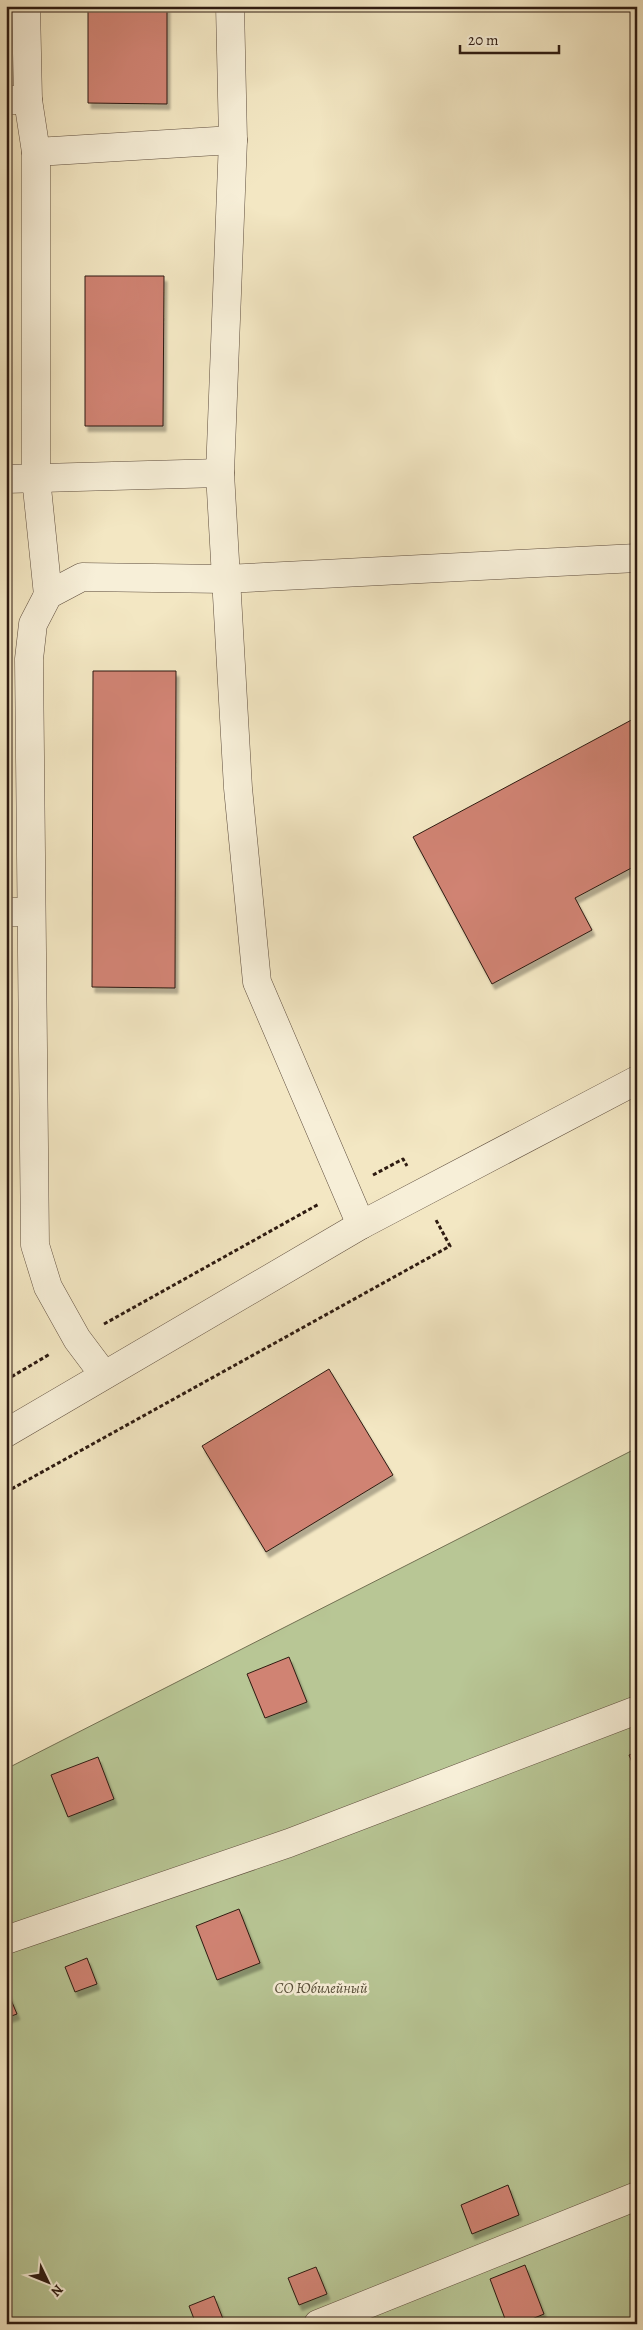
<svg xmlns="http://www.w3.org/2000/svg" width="643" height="2330" font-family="Alegreya,serif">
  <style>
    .green { fill: #b8c695; stroke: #737053 }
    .building { fill: #d08373; stroke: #2e1b11; filter: url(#shadow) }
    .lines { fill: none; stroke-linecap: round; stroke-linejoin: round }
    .minor-casing { stroke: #5f4e3e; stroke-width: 29 }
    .path { stroke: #2e1b11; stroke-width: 3; stroke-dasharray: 4 2.5; stroke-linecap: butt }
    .minor { stroke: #f7efd8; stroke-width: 28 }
    .labels { text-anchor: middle; stroke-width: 5; stroke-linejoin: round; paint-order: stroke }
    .park-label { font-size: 15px; font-style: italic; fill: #574e39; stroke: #f7efd8 }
  </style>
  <defs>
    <filter id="shadow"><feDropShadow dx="3" dy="5.5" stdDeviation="1" flood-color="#0004"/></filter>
  </defs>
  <rect width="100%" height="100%" fill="#f3e7c3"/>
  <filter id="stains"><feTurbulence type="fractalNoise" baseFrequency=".004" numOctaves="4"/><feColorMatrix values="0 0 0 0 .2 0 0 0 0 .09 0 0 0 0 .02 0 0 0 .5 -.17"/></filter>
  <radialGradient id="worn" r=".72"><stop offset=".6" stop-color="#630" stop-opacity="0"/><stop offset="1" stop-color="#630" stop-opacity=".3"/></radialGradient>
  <path class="green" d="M637,1448V2324H6V1769Z"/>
  <g class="building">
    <path d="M88,6H167V104L88,103Z"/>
    <path d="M85,276H164L163,426H85Z"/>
    <path d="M93,671H176L175,988L92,987Z"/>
    <path d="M637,717V865L575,898L592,930L492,984L413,837Z"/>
    <path d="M329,1369L393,1475L266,1552L202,1446Z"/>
    <path d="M289,1657L307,1702L265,1718L247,1674Z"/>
    <path d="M637,1752V1774L629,1755Z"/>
    <path d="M98,1757L114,1799L68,1817L51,1775Z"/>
    <path d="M239,1909L260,1963L217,1980L196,1926Z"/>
    <path d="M87,1958L97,1984L75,1992L65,1967Z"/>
    <path d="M6,1988L17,2014L6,2018Z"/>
    <path d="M508,2185L519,2215L472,2234L461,2205Z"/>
    <path d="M525,2265L544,2314L520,2324H507L490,2279Z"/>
    <path d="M316,2267L327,2294L299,2305L288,2278Z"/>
    <path d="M214,2296L225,2324H196L189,2306Z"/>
  </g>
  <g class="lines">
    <g class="minor-casing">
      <g id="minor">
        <path d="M26,6L28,100"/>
        <path d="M230,6L233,140L220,473L238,788L257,982L361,1225"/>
        <path d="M6,100H28L36,152L233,140"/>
        <path d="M36,152V478L48,595"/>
        <path d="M6,479L220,473"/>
        <path d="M6,912H31"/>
        <path d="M104,1375L77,1339L48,1287L35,1245L29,659L33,624L48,595L82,577L225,579L637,558"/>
        <path d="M6,1433L361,1225L637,1080"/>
        <path d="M6,1940L289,1843L637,1710"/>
        <path d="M318,2324L637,2196"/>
      </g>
    </g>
    <g class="path">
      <path d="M373,1175L403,1159L407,1166"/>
      <path d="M104,1324L319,1204"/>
      <path d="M6,1380L50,1354"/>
      <path d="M6,1492L450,1246L436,1220"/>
    </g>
    <use href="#minor" class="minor"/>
  </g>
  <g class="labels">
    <g class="park-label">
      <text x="321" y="1993">СО Юбилейный</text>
    </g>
  </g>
  <rect width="643" height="2330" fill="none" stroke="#f3e7c3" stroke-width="25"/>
  <rect x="8" y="8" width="628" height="2315" fill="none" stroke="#2e1b11" stroke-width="2.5"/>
  <rect x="12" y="12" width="618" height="2305" fill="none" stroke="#2e1b11"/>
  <g transform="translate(48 2282) rotate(133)" stroke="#f7efd8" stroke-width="4" paint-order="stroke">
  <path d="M0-4L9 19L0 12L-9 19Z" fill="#2e1b11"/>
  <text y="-8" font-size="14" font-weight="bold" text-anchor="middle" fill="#2e1b11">N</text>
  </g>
  <path d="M460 45v8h99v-8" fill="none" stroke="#2e1b11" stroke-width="2.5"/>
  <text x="468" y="45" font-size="15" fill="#2e1b11" stroke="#f7efd8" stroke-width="4" paint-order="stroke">20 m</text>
  <rect width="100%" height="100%" filter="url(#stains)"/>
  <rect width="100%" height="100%" fill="url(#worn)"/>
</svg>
